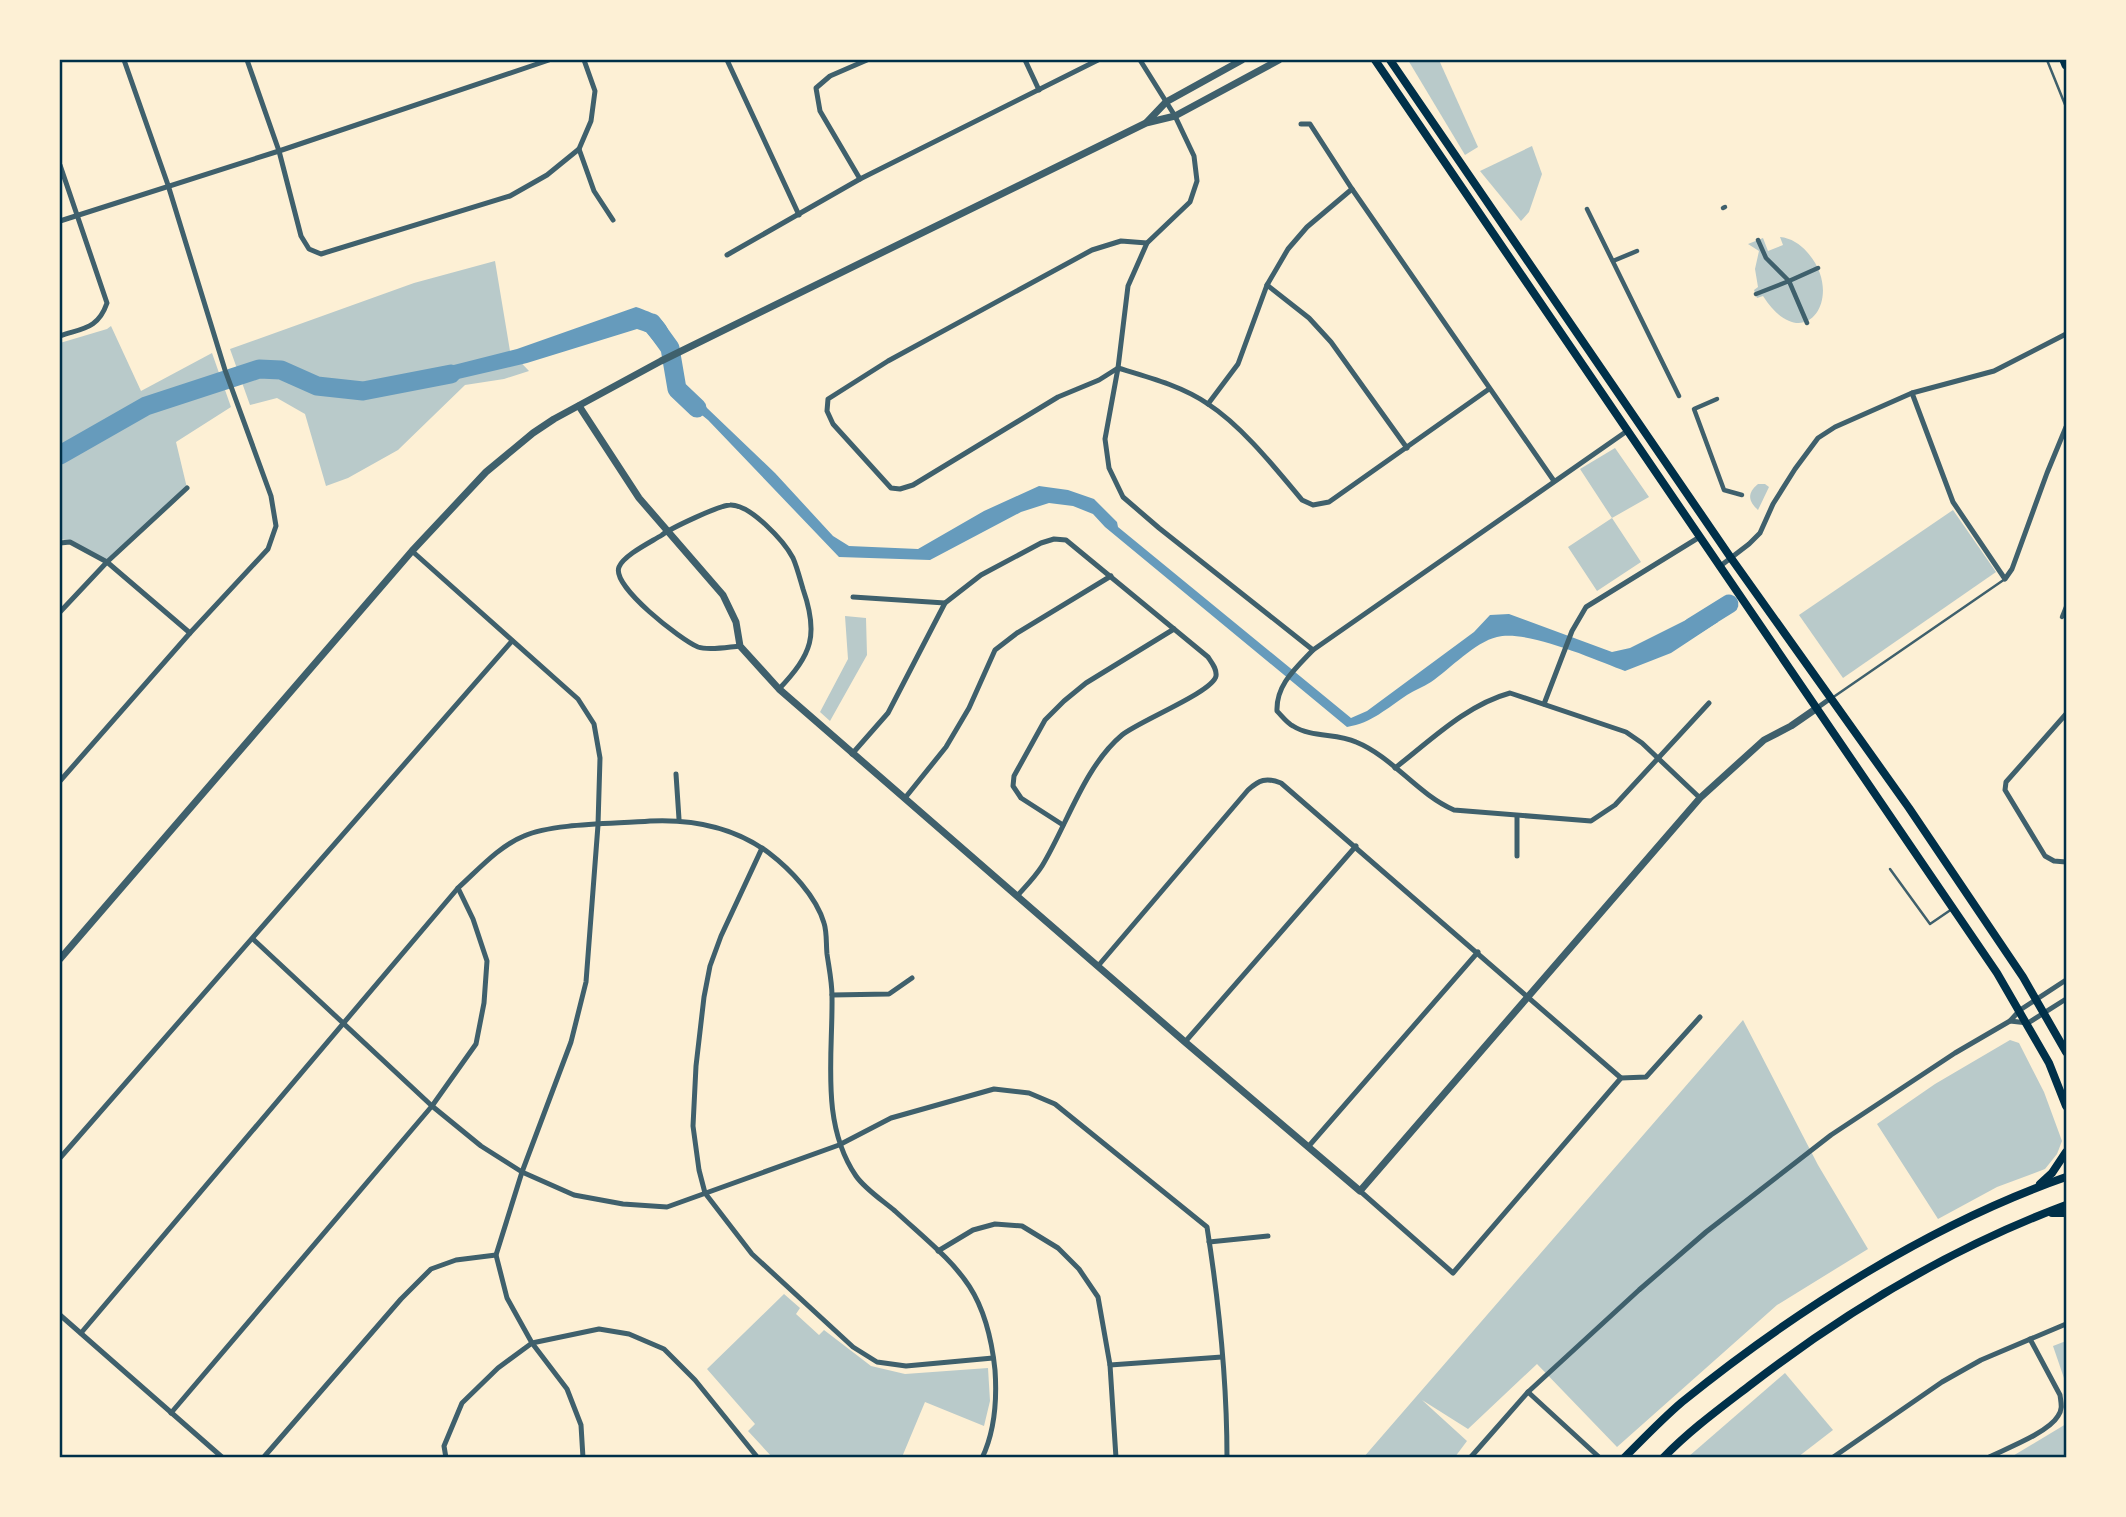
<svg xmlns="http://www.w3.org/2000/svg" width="2126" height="1517" font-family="Roboto,sans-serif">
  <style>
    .green { fill: #b9caca }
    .water { fill: #669bbc }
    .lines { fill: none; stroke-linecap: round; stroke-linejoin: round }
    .river { stroke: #669bbc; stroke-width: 19 }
    .service { stroke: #3f606c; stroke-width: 2.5 }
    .pedestrian { stroke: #3f606c; stroke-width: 4.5 }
    .minor { stroke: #3f606c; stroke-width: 5 }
    .tertiary { stroke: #3f606c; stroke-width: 7 }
    .secondary { stroke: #003049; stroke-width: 8 }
    .trunk { stroke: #003049; stroke-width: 9 }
    .neatline { fill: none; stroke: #003049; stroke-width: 2.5 }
  </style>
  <rect width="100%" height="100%" fill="#fdf0d5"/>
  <g class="green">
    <path d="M1408,60H1439L1478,147L1465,155Z"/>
    <path d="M1532,146L1542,174L1529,212L1521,221L1480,171Z"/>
    <path d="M1780,237C1791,238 1800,244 1807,252C1847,296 1804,360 1763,296L1757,298L1754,290L1758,287L1755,269L1759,251L1748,244L1763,238L1768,251L1783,245Z"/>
    <path d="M495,261L510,351L529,371L504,379L465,385L398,450L348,478L326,486L305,414L277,398L250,405L230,349L414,283Z"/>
    <path d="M111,326L141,391L212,353L231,407L176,442L187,488L106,561L70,541L60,539V343L107,329Z"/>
    <path d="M1615,448L1649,497L1612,518L1641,562L1597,591L1568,547L1612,518L1580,469Z"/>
    <path d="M1758,484H1765L1769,487L1758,510C1748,501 1747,493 1758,484Z"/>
    <path d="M1953,510L1996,572L1843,678L1799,615Z"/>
    <path d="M845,616L866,618L867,655L830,721L820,712L848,659Z"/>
    <path d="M1743,1020L1818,1165L1868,1249L1777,1305L1617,1447L1537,1364L1468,1429L1422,1400L1467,1441L1455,1457L1363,1458Z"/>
    <path d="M2010,1040L2019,1043L2044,1092L2062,1141L2057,1154L2045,1169L1997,1187L1938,1219L1877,1124L1935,1084Z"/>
    <path d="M784,1294L800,1308L796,1314L819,1335L824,1330L871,1366L905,1374L988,1368L990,1401L984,1426L925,1402L902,1457H772L748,1431L755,1424L707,1369Z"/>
    <path d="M2066,1341V1384L2053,1346Z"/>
    <path d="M1785,1373L1833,1430L1798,1457H1688Z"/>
    <path d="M2066,1424V1457H2011Z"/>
  </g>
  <g class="water">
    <path d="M636,307C654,313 666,318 671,338L656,344L646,332L637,329L527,363L428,386L426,372L517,349Z"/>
    <path d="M679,364L683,382L707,408L775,473L833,536L849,546L918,549L984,511L1039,486L1068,490L1094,499L1117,522L1118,527L1351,718L1367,711L1474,632L1490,615L1509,614L1612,652L1630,648L1710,608L1718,622L1671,653L1625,671C1596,660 1526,629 1497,637C1475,642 1450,669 1431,682C1423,687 1415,690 1407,695C1387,708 1372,723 1347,727L1105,527L1093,514L1073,506L1049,503L1021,512L930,560L839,557L708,420L682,399L668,366Z"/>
  </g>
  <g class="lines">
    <g class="river">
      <path d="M649,323H652L670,348L677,389L697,408"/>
      <path d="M60,455L146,406L259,369L281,370L317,386L363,391L451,374"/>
      <path d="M1692,627L1729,604"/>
    </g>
    <g class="service">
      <path d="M2047,60L2066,107"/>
      <path d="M1832,698L2005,579"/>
      <path d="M1890,869L1930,924L1952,909"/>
    </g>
    <g class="pedestrian">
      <path d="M1723,208L1725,207"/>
      <path d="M1587,209L1679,396"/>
      <path d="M1758,240L1766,258L1789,281L1818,268"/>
      <path d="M1613,261L1637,251"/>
      <path d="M1756,294L1789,281L1807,323"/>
      <path d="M1717,399L1694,409L1724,490L1742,495"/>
      <path d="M2062,617L2066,607"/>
    </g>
    <g class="minor">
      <path d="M247,60L279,151L301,236L309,249L321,254L510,196L547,175L579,149L591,121L595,91L584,60"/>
      <path d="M727,60L799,215"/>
      <path d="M1025,60L1039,90"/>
      <path d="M1140,60L1175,116L1194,156L1197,181L1190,202L1147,243L1128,286L1118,368L1105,439L1109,468L1123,497L1159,528L1313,650"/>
      <path d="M1301,124H1310L1352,189L1554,481"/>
      <path d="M579,149L594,191L613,220"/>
      <path d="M60,165L107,303C98,329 83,328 60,336"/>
      <path d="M860,179L820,111L816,88L830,76L867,60"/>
      <path d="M60,221L279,151L549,60"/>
      <path d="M1147,243L1121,241L1092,250L888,361L828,399L827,411L833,424L891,488L900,489L913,485L1058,397L1099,380L1118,368C1148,377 1182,386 1208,404C1242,426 1276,469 1302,500L1313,505L1329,502L1489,389"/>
      <path d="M727,255L860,179L1098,60"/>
      <path d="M1267,285L1309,318L1331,342L1407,448"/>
      <path d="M1912,393L1953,502L2005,579L2012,569L2047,473L2066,427"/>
      <path d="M1208,404L1238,364L1267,285L1288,249L1307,227L1352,189"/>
      <path d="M1627,431L1313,650C1295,669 1276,685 1277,711C1282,716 1287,723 1293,726C1312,738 1337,733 1356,742C1393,757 1417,794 1454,810L1591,821L1615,805L1709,703"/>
      <path d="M60,543L70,542L107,562L190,633"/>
      <path d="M412,551L578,699L594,724L600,758L598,825L586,982L571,1042L522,1172L496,1255L507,1298L532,1343L567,1389L581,1425L583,1458"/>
      <path d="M1719,567L1749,544L1760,533L1773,504L1795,469L1818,438L1835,427L1912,393L1994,371L2066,334"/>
      <path d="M853,597L945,603"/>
      <path d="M60,612L107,562L187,488"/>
      <path d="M740,646C728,647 709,651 698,647C681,640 611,586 619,567C624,555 651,542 662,535C671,528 720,505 730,505C750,504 784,541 793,558C797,567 800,579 803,589C819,635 812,654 779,689"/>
      <path d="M1544,704L1572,631L1586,607L1698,538"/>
      <path d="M1817,708L1831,698"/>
      <path d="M2066,714L2006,782L2005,790L2045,856L2054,861L2066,862"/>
      <path d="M852,754L888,713L945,603L981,575L1041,543L1054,539L1066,540L1208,657C1212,663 1217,669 1216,676C1213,692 1139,721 1122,735C1084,767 1067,825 1042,866C1035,877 1026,886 1018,895"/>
      <path d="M1395,768C1430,741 1466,705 1510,693L1626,732L1642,743L1700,798"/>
      <path d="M676,774L679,819"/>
      <path d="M60,781L190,633L268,549L276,526L271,496L225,370L168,185L124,60"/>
      <path d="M905,798L946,747L969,708L995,650L1017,633L1111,576"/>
      <path d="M1517,816V856"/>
      <path d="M1063,825L1021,798L1013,786L1014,776L1045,720L1064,701L1086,683L1174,629"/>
      <path d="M762,848L721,936L710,966L704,997L696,1066L693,1126L699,1170L705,1193L752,1254L853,1347L877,1362L906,1366L993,1358"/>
      <path d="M253,939L432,1106L481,1146L522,1172L574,1195L623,1204L667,1207L839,1145L891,1118L994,1089L1029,1093L1055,1104L1207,1227C1219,1303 1227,1381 1227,1458"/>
      <path d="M1098,966L1248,790C1259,780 1266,777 1281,783L1621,1078"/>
      <path d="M832,995L889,994L912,978"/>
      <path d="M2010,1021L2028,1023L2066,999"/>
      <path d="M1185,1042L1356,846"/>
      <path d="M1308,1147L1478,952"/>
      <path d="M60,1158L512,641"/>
      <path d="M1360,1191L1453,1273L1621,1078L1646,1077L1700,1017"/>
      <path d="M1209,1242L1268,1236"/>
      <path d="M938,1251L973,1230L995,1224L1022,1226L1058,1248L1079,1269L1098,1297L1110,1365L1116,1458"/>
      <path d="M60,1315L223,1458"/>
      <path d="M81,1333L458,888C478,870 499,846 524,836C553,823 616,824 650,821C692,819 734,827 769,853C790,869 816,896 824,923C827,932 826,944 827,954C829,968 832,982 832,996C833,1056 820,1123 856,1176C865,1189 882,1200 895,1211C955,1266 986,1284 995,1370C997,1399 995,1431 982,1458"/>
      <path d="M1110,1365L1222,1357"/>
      <path d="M1528,1392L1600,1458"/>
      <path d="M171,1413L432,1106L476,1044L484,1003L487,961L473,919L458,888"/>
      <path d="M263,1458L401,1299L431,1269L456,1260L496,1255"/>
      <path d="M446,1458L444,1446L462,1403L498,1368L532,1343L599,1329L629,1334L664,1349L695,1380L758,1458"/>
      <path d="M1470,1458L1528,1392L1639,1290L1706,1232L1831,1135L1955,1053L2010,1021L2020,1010L2066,980"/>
      <path d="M1832,1458L1942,1382L1981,1360L2066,1324"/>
      <path d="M1987,1458C2005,1449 2048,1433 2058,1416C2063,1409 2061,1403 2060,1395L2030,1339"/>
    </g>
    <g class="tertiary">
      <path d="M1147,122L1166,102L1242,60"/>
      <path d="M579,406L639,498L723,595L736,622L740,646L779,689L1185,1042L1360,1191L1700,798L1764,740L1791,726L1817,708"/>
      <path d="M60,959L412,551L486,472L533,433L554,419L661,361L1146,123L1175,116L1279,60"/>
    </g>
    <g class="secondary">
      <path d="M1375,60L1997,973L2049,1063L2066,1106"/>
      <path d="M1390,60L1731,558L1909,808L2023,977L2066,1052"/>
      <path d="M2040,1184L2052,1173L2066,1152"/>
      <path d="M2052,1213H2066"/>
      <path d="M1624,1458C1643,1439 1662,1419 1682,1402C1793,1312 1931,1224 2066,1177"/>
      <path d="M1663,1458C1689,1431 1719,1409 1749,1386C1845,1312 1953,1247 2066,1205"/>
    </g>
    <path class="trunk" d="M2064,60L2066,65"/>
  </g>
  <rect width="2126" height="1517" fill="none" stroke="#fdf0d5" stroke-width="122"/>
  <rect x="61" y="61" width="2004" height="1395" class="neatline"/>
</svg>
